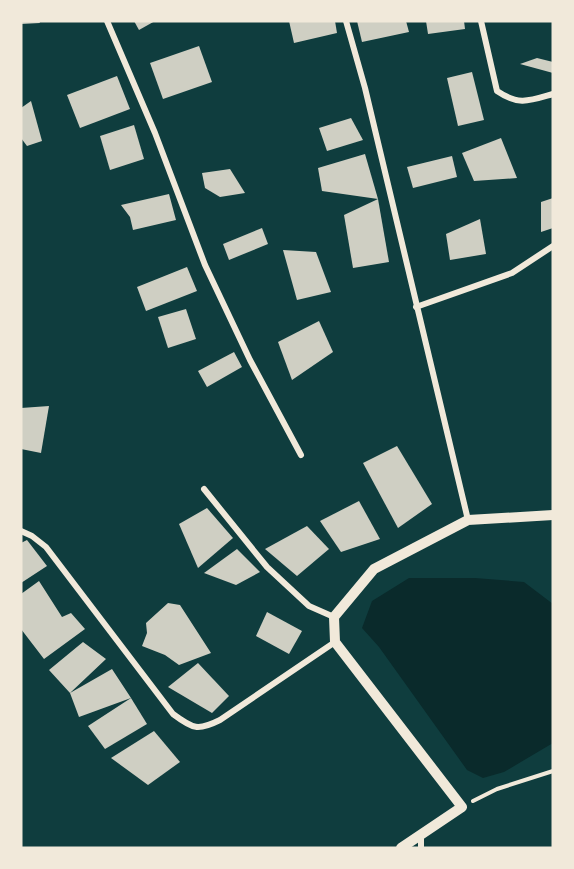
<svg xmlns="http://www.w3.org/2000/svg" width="574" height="869" font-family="'Golos Text',sans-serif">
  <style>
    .water { fill: #0a2a2b }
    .building { fill: #cfcfc3 }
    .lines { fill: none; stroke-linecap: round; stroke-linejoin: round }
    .path { stroke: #f1e9da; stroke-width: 4 }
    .minor { stroke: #f1e9da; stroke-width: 6 }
    .tertiary { stroke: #f1e9da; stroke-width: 10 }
  </style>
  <rect width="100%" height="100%" fill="#0f3d3e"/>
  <path class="water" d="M409,578H475L524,582L553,604V743L504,772L483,778L467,770L379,647L362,628L372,601Z"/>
  <g class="building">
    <path d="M21,21H39L40,23L21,24Z"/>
    <path d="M134,21H155L139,30Z"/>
    <path d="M289,21H335L337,33L294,43Z"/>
    <path d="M357,21H406L409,32L362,42Z"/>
    <path d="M426,21H464L465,29L428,34Z"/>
    <path d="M199,46L212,82L163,99L150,63Z"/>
    <path d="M537,58L553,62V73L520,64Z"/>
    <path d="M472,72L484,120L458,126L447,78Z"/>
    <path d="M117,76L130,109L80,128L67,95Z"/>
    <path d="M31,101L42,141L27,146L21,138V108Z"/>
    <path d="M351,118L363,140L327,151L319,128Z"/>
    <path d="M134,125L144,159L110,170L100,136Z"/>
    <path d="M501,138L517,178L474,181L462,153Z"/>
    <path d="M365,154L378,199L322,191L318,168Z"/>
    <path d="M452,156L457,177L413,188L407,167Z"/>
    <path d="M230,169L245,193L220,197L205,188L202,173Z"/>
    <path d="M169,194L176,220L133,230L130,217L121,205Z"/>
    <path d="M553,198V228L541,232V202Z"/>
    <path d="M378,199L389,262L353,268L344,215Z"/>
    <path d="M480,219L486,254L450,260L446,234Z"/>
    <path d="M262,228L268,244L229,260L223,244Z"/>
    <path d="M283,250L316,252L331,292L297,300Z"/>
    <path d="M187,267L197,291L146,311L137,287Z"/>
    <path d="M186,309L196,339L168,348L158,317Z"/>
    <path d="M319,321L333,352L292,380L278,342Z"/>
    <path d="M234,352L242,367L207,387L198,371Z"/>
    <path d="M49,406L41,453L21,449V408Z"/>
    <path d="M397,446L432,504L398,528L363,463Z"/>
    <path d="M359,501L380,539L341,552L320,521Z"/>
    <path d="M207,508L233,538L198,568L179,524Z"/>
    <path d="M307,526L329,549L297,576L265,549Z"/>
    <path d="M27,540L47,566L21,583V543Z"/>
    <path d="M237,549L260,572L236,585L204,573Z"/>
    <path d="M39,581L62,617L71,613L85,629L44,659L21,629V594Z"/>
    <path d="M168,603L180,605L211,653L179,665L165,655L142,646L147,633L146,623Z"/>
    <path d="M267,612L302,631L289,654L256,636Z"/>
    <path d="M83,642L106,659L70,693L112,669L131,698L79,717L70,693L49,670Z"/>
    <path d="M198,663L229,696L212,713L168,687Z"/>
    <path d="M131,698L147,724L105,749L88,726Z"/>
    <path d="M154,731L180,762L148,785L111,758Z"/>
  </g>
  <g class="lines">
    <path class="path" d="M473,801L497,789L553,771"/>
    <g class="minor">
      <path d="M107,21L155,133L205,265L250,360L301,455"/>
      <path d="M346,21L365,88L468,520"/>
      <path d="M481,21L497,91C519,106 529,101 553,94"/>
      <path d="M416,307L512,273L553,246"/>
      <path d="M204,489L267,567L309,606L334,617"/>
      <path d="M21,531L32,536L46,547L173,714C193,729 198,731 220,720L335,642"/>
      <path d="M421,835V848"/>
    </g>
    <path class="tertiary" d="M401,848L462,807L335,642L334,617L374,569L468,520L553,515"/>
  </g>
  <rect width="574" height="869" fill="none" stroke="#f1e9da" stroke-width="45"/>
</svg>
